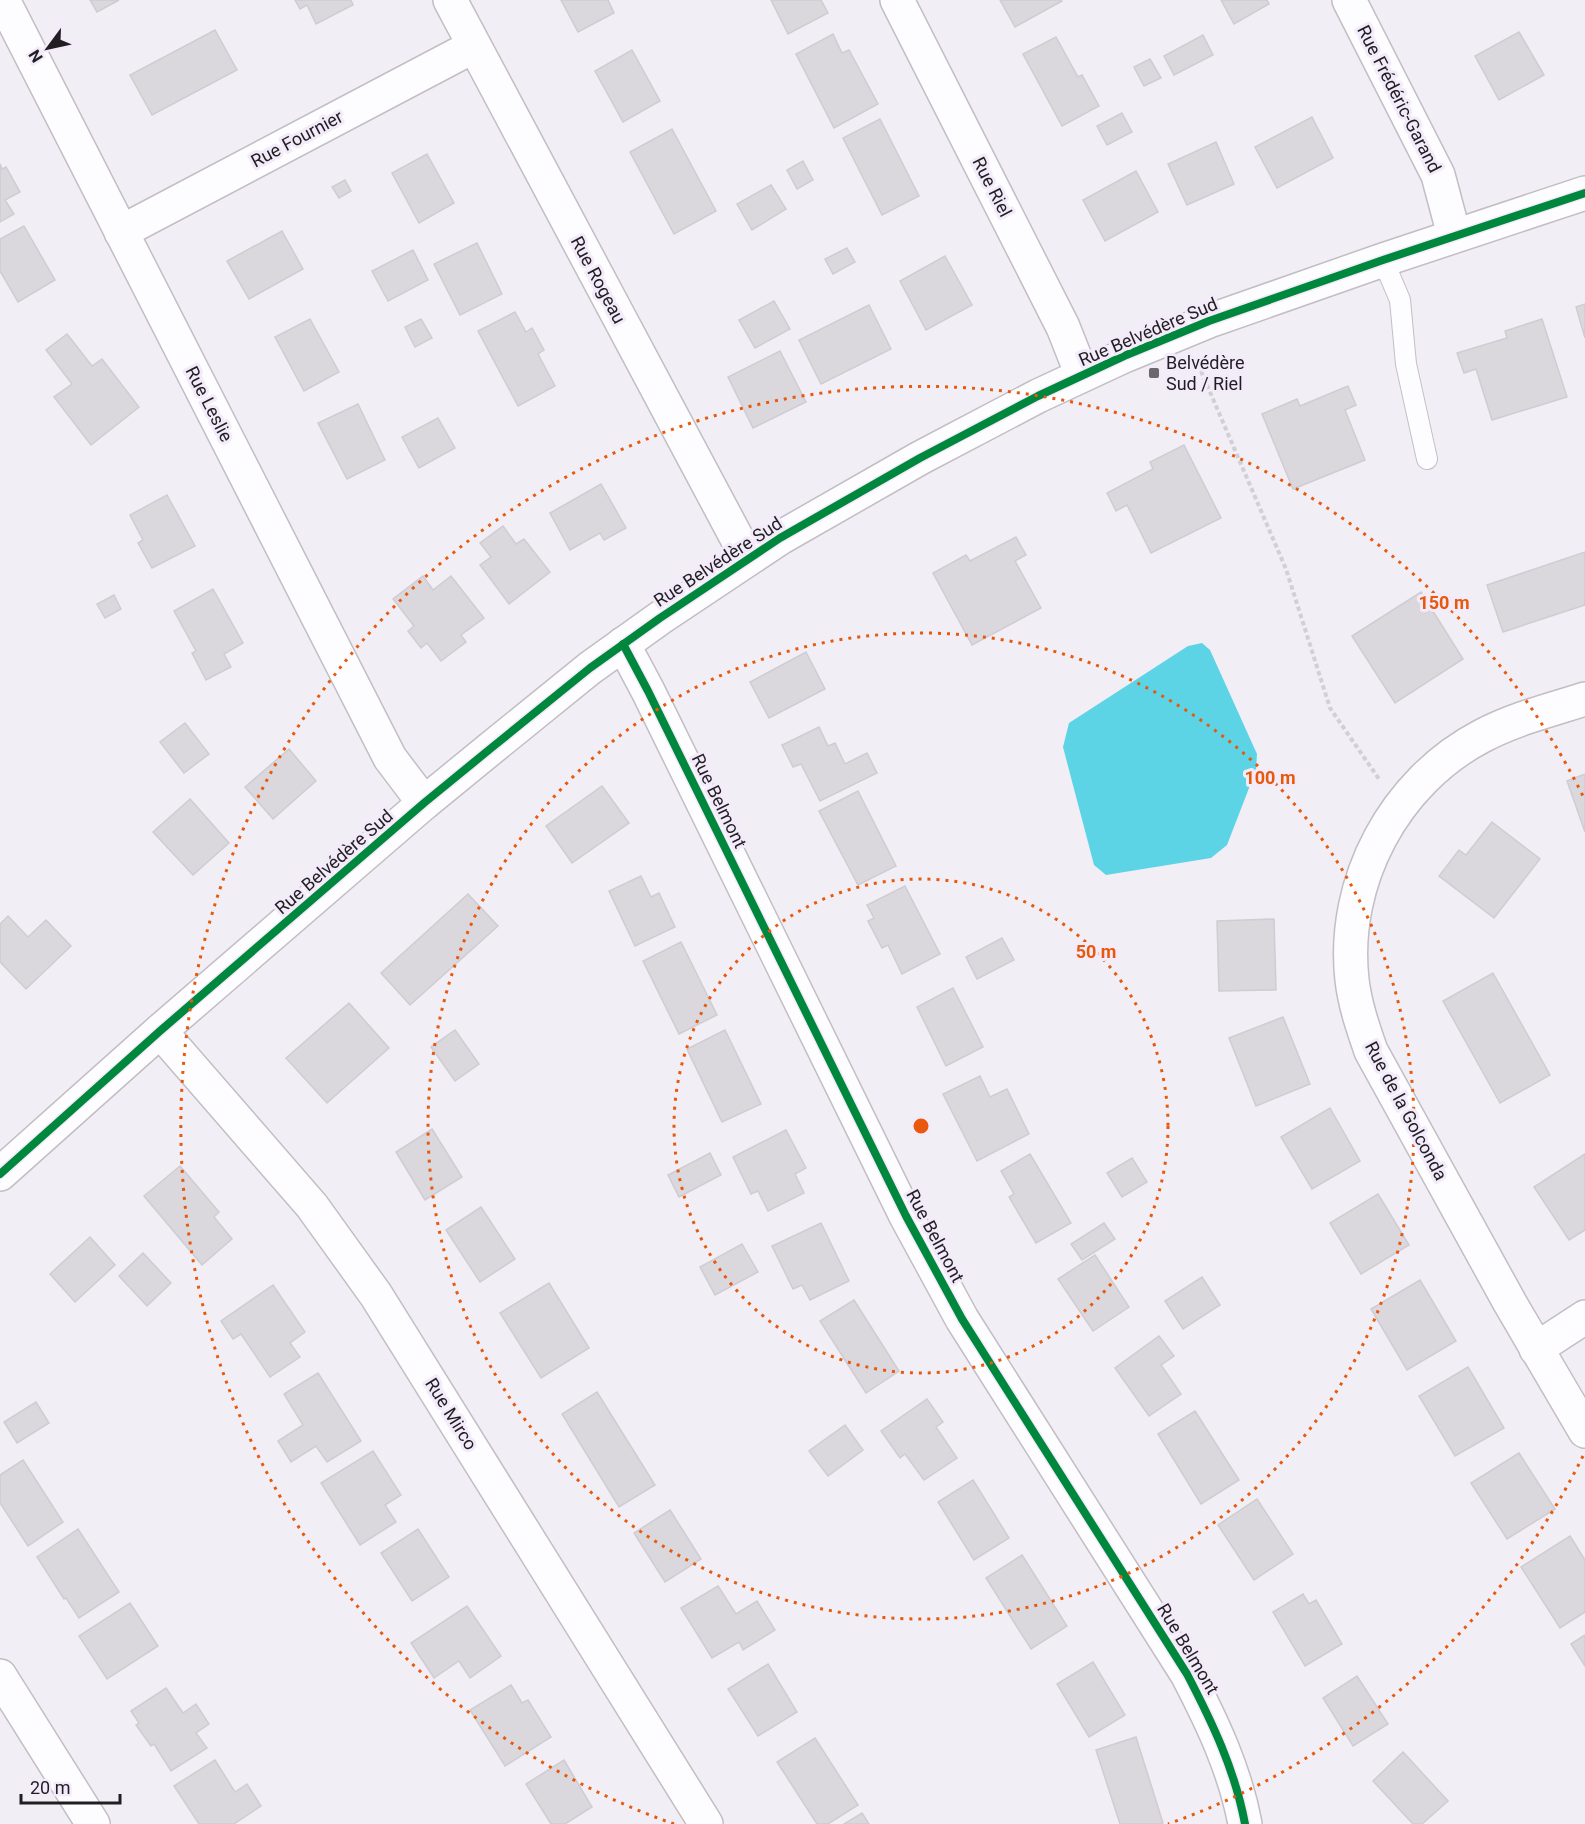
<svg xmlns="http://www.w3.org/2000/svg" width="1585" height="1824" font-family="Roboto,sans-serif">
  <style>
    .water { fill: #5cd4e5 }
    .building { fill: #dad7dd; stroke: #cfccd2; stroke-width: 1.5 }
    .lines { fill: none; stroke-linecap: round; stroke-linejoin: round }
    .lane-casing { stroke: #c2bec4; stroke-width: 22 }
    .street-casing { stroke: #c2bec4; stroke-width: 36 }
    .secondary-casing { stroke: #c2bec4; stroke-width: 36 }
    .path { stroke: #d1d0d3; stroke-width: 4; stroke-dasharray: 4.5 3; stroke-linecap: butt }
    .lane { stroke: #fdfcfe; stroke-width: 20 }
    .street { stroke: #fdfcfe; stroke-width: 33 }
    .secondary { stroke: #fdfcfe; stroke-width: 33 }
    .cycleway-casing { stroke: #f3ebf9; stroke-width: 11 }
    .cycleway { stroke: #00873e; stroke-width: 8 }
    .ring { fill: none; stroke: #e8590c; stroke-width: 3; stroke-dasharray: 3 6 }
    .poi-dot { fill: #6a676d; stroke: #f3ebf9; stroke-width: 2 }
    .labels { text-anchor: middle; stroke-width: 6; stroke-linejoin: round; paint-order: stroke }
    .street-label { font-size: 18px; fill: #211e23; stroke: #f3ebf9 }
    .poi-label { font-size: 18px; fill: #211e23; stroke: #f3ebf9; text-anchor: start }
    .centre { fill: #e8590c; stroke: #f3ebf9; stroke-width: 3 }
    .ring-label { font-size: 18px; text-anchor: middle; font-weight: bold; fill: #e8590c; stroke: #f3ebf9; stroke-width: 6; stroke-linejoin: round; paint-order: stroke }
  </style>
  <rect width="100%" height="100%" fill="#f2eef6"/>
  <path class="water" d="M1202,643L1210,650L1257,754L1256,770L1227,845L1211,858L1106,875L1094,865L1063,747L1069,723L1188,646Z"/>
  <g class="building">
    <path d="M90,0H119L97,12Z"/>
    <path d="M295,0H351L353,5L316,24L307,5L300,9Z"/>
    <path d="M561,0H608L614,13L578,32Z"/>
    <path d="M771,0H821L828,13L788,34Z"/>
    <path d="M1000,0H1061L1062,1L1015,27Z"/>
    <path d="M1221,0H1267L1269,4L1234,24Z"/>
    <path d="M215,30L237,70L152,115L130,75Z"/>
    <path d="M1519,32L1544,75L1499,100L1475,56Z"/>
    <path d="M833,34L842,53L849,50L878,104L834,128L796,54Z"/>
    <path d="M1203,35L1213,55L1174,75L1164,56Z"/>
    <path d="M1056,37L1078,77L1082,75L1099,106L1062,126L1023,54Z"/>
    <path d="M632,50L660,101L623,122L595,71Z"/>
    <path d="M1150,59L1161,78L1144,86L1134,67Z"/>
    <path d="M1122,113L1132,132L1107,145L1097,126Z"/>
    <path d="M1312,117L1333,158L1277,188L1255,147Z"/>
    <path d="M880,119L919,196L882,215L843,138Z"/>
    <path d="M672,129L716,211L674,234L630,152Z"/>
    <path d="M1216,142L1234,184L1187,205L1168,164Z"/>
    <path d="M427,154L454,203L419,223L392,173Z"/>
    <path d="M803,161L813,180L797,189L787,170Z"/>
    <path d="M0,164L2,169L6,167L20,192L5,200L14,214L0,222Z"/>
    <path d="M1136,171L1158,212L1105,241L1083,200Z"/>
    <path d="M345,180L351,191L339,198L332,187Z"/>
    <path d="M771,185L786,209L752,230L737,204Z"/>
    <path d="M24,226L55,280L18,302L0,271V239Z"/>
    <path d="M282,231L303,269L249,299L227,261Z"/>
    <path d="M477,243L502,294L460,315L434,264Z"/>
    <path d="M847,248L855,262L833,274L825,259Z"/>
    <path d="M413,250L428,280L388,301L372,271Z"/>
    <path d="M945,256L972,305L926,330L900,281Z"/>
    <path d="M774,301L790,329L755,348L739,320Z"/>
    <path d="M1585,304V338L1576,307Z"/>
    <path d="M869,305L891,349L821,384L799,340Z"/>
    <path d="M515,312L526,332L532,328L544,350L538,354L555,386L518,406L478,331Z"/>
    <path d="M310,319L339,372L304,391L275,337Z"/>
    <path d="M421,319L432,338L415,347L405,327Z"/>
    <path d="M1542,319L1567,397L1492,420L1476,369L1464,373L1457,353L1507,338L1505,331Z"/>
    <path d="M67,334L92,366L102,359L139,407L91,445L54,397L72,384L46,350Z"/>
    <path d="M780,351L806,402L753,428L728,377Z"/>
    <path d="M1348,386L1356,405L1345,410L1365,460L1293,489L1262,414L1297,399L1300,406Z"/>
    <path d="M358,404L385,460L347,479L318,423Z"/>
    <path d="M438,418L455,448L419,468L402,437Z"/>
    <path d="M1184,445L1221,518L1151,553L1127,505L1116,511L1107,493L1153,469L1150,462Z"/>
    <path d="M601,484L626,528L604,540L600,533L570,550L550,513Z"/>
    <path d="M167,495L195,546L152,568L138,543L143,540L130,515Z"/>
    <path d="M503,526L516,544L524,539L550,572L509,604L480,565L491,557L480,543Z"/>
    <path d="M1016,537L1026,555L1015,561L1041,608L972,645L933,573L966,555L970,561Z"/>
    <path d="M1585,552V605L1503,632L1487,585Z"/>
    <path d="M423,576L433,590L451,576L484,618L461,635L466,642L441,661L427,643L421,648L408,631L414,626L393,599Z"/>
    <path d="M213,589L243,643L224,654L231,667L206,680L192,653L196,651L174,611Z"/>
    <path d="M1421,592L1463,659L1395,703L1352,636Z"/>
    <path d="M114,595L121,609L105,618L97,604Z"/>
    <path d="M806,652L825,689L769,718L750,682Z"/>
    <path d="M185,723L209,754L184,773L160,742Z"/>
    <path d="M819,727L828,746L835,743L845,764L867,753L877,773L820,801L801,764L793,767L782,745Z"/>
    <path d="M289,749L316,781L273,819L245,787Z"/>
    <path d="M1585,774V832L1567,781Z"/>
    <path d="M602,786L629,823L572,863L546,826Z"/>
    <path d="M858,791L896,866L858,885L819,811Z"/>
    <path d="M190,799L229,843L193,875L153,832Z"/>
    <path d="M1492,822L1540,859L1494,918L1439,876L1459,850L1466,855Z"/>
    <path d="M641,876L651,897L659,893L675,927L635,946L609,891Z"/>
    <path d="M905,886L940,954L902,974L888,945L882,948L868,921L874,918L867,905Z"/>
    <path d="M468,894L498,926L410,1005L381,973Z"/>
    <path d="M8,916L28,937L46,920L71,946L26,989L0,962V924Z"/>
    <path d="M1274,919L1276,990L1219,991L1217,921Z"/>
    <path d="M1002,938L1014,960L977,979L966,957Z"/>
    <path d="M681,942L717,1015L679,1034L643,961Z"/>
    <path d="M1493,973L1550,1075L1500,1103L1443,1001Z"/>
    <path d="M953,988L983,1047L946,1066L917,1007Z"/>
    <path d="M349,1003L389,1048L327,1103L286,1058Z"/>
    <path d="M1283,1017L1310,1084L1256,1106L1229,1038Z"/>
    <path d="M455,1030L479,1064L455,1081L431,1047Z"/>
    <path d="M725,1030L761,1104L722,1122L687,1049Z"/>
    <path d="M980,1076L990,1097L1007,1089L1029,1134L977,1161L943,1094Z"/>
    <path d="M1330,1108L1360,1161L1312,1189L1281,1137Z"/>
    <path d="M432,1129L462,1177L425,1200L396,1152Z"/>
    <path d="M786,1130L806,1168L795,1174L804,1193L768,1211L758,1191L751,1194L733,1157Z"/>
    <path d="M710,1153L721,1175L679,1197L668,1175Z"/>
    <path d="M1030,1154L1071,1223L1036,1243L1009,1197L1014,1194L1001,1171Z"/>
    <path d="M1585,1154V1230L1569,1240L1534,1187Z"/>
    <path d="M1132,1158L1147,1182L1122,1197L1107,1173Z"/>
    <path d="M180,1166L219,1212L214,1217L232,1239L202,1265L144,1196Z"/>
    <path d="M1378,1194L1409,1245L1361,1274L1330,1223Z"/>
    <path d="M481,1207L515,1259L480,1282L446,1230Z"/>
    <path d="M821,1223L849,1281L810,1300L802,1285L793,1289L772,1246Z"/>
    <path d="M1104,1223L1115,1239L1082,1260L1071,1244Z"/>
    <path d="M90,1237L115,1265L75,1302L50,1274Z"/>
    <path d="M742,1244L758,1272L715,1295L700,1267Z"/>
    <path d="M143,1253L171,1283L147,1306L119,1276Z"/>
    <path d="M1095,1255L1129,1307L1093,1331L1058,1279Z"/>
    <path d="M1202,1277L1220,1305L1183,1329L1165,1301Z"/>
    <path d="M1420,1280L1456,1341L1407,1370L1371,1309Z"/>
    <path d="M549,1283L589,1348L541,1378L500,1313Z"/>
    <path d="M273,1285L305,1332L290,1343L300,1357L270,1377L241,1334L233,1339L221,1321Z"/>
    <path d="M854,1300L899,1371L866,1393L820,1321Z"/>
    <path d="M1159,1336L1174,1356L1161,1365L1181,1394L1149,1416L1115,1368Z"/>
    <path d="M1468,1367L1504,1428L1455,1456L1419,1396Z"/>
    <path d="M318,1373L361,1441L327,1462L316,1446L291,1462L278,1441L303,1425L284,1394Z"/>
    <path d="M597,1392L655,1485L619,1507L562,1414Z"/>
    <path d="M927,1399L943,1422L936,1427L957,1458L924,1480L905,1454L900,1458L881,1431Z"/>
    <path d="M36,1402L49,1423L17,1443L4,1422Z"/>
    <path d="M1195,1411L1239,1480L1201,1504L1158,1434Z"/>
    <path d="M845,1425L863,1450L828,1476L809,1451Z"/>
    <path d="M373,1451L401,1495L385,1505L396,1522L360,1545L321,1483Z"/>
    <path d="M1519,1453L1555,1509L1507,1539L1471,1483Z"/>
    <path d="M23,1460L63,1522L28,1546L0,1503V1475Z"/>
    <path d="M973,1480L1009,1538L974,1560L938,1502Z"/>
    <path d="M1257,1499L1293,1554L1254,1580L1218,1525Z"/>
    <path d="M670,1510L701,1559L665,1582L634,1533Z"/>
    <path d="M78,1529L119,1592L79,1618L66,1598L64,1599L37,1557Z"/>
    <path d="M418,1529L449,1577L412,1601L381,1553Z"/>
    <path d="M1570,1536L1585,1560V1612L1560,1628L1521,1567Z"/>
    <path d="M1022,1555L1067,1626L1031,1649L986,1578Z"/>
    <path d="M718,1586L736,1614L757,1601L775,1630L743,1650L739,1642L712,1658L681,1608Z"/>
    <path d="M1303,1594L1309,1604L1316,1600L1342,1644L1305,1666L1273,1612Z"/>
    <path d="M130,1603L158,1646L107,1679L79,1636Z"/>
    <path d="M467,1606L501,1656L470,1678L459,1661L434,1678L411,1643Z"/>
    <path d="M1585,1635V1666L1571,1644Z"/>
    <path d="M1093,1662L1125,1715L1089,1737L1057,1684Z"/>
    <path d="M768,1664L797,1712L758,1736L728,1689Z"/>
    <path d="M1357,1676L1388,1724L1353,1746L1323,1698Z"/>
    <path d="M511,1685L522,1703L528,1700L551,1737L505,1766L470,1710Z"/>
    <path d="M166,1688L183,1713L196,1704L209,1724L196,1733L207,1748L171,1771L154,1744L151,1746L136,1725L139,1723L131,1711Z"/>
    <path d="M1136,1737L1163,1823L1158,1824H1120L1096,1750Z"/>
    <path d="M815,1738L858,1805L828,1824H817L777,1762Z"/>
    <path d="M1403,1752L1448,1801L1422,1824H1413L1373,1781Z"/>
    <path d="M215,1760L235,1792L247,1784L261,1806L234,1824H199L174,1786Z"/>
    <path d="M564,1760L592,1807L565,1824H551L526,1784Z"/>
    <path d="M862,1813L869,1824H844Z"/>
  </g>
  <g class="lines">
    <g class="lane-casing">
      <path id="lane" d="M1383,260L1400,300L1406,364L1427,459"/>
    </g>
    <g class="street-casing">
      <g id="street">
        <path d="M3,0L390,758L424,803"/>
        <path d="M450,0L748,559"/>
        <path d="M897,0L1063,327L1082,375"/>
        <path d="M1349,0L1438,175L1454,235"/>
        <path d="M121,232L474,46"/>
        <path d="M623,644L648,691L906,1216L962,1319L1187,1674C1212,1722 1235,1770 1245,1824"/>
        <path d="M1585,699C1550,710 1514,719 1482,736C1394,782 1341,882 1352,980C1355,1005 1363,1028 1371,1051L1510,1303L1585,1431"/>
        <path d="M160,1031L312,1206L376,1295L706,1824"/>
        <path d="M1536,1349L1585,1317"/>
        <path d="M0,1676L93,1824"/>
      </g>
    </g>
    <g class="secondary-casing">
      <path id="secondary" d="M0,1174L160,1031L424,803L490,749L590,668L660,618L780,538L920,458L1038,396L1124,356L1209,321L1383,260L1585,193"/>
    </g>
    <g class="path">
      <path d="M1220,352L1223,362"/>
      <path d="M1201,371L1286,569L1330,708L1379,779"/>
    </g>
    <use href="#lane" class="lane"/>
    <use href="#street" class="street"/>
    <use href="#secondary" class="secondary"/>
    <g class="cycleway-casing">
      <g id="cycleway">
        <path d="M623,644L648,691L906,1216L962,1319L1187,1674C1212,1722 1235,1770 1245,1824"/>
        <path d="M0,1174L160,1031L424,803L490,749L590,668L660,618L780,538L920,458L1038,396L1124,356L1209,321L1383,260L1585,193"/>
      </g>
    </g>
    <use href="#cycleway" class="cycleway"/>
  </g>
  <g class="ring">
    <circle cx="921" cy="1126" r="247"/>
    <circle cx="921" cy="1126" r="493"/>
    <path d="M1583 1456A740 740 0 0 1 1168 1824M674 1824A740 740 0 1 1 1583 796"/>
  </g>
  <rect class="poi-dot" x="1148" y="367" width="12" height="12" rx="3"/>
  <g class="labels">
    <g class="street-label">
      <text transform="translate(1399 99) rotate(63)" y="6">Rue Frédéric-Garand</text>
      <text transform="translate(297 139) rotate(-28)" y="6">Rue Fournier</text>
      <text transform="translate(992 187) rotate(63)" y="6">Rue Riel</text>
      <text transform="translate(598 280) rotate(62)" y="6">Rue Rogeau</text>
      <text transform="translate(1148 332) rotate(-23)" y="6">Rue Belvédère Sud</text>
      <text transform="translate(209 404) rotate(63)" y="6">Rue Leslie</text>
      <text transform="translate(718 562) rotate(-33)" y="6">Rue Belvédère Sud</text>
      <text transform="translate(719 801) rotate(64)" y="6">Rue Belmont</text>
      <text transform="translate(334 862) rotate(-41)" y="6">Rue Belvédère Sud</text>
      <text transform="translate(1406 1111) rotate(62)" y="6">Rue de la Golconda</text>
      <text transform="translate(935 1236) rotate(62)" y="6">Rue Belmont</text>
      <text transform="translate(451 1414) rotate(58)" y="6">Rue Mirco</text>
      <text transform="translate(1188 1649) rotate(59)" y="6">Rue Belmont</text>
    </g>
    <g class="poi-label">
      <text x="1166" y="369">Belvédère<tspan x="1166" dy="21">Sud / Riel</tspan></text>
    </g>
  </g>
  <circle cx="921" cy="1126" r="9" class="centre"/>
  <g class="ring-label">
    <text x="1444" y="609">150 m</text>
    <text x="1270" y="784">100 m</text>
    <text x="1096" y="958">50 m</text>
  </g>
  <g transform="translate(48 48) rotate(237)" stroke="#f3ebf9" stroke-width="4.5" paint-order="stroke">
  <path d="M0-4.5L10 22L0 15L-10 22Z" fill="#211e23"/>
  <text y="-9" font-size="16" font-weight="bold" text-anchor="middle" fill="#211e23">N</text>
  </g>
  <path d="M21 1794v9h99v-9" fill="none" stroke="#211e23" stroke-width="3"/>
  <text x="30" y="1794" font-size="18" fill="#211e23" stroke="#f3ebf9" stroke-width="4.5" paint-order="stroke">20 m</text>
</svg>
